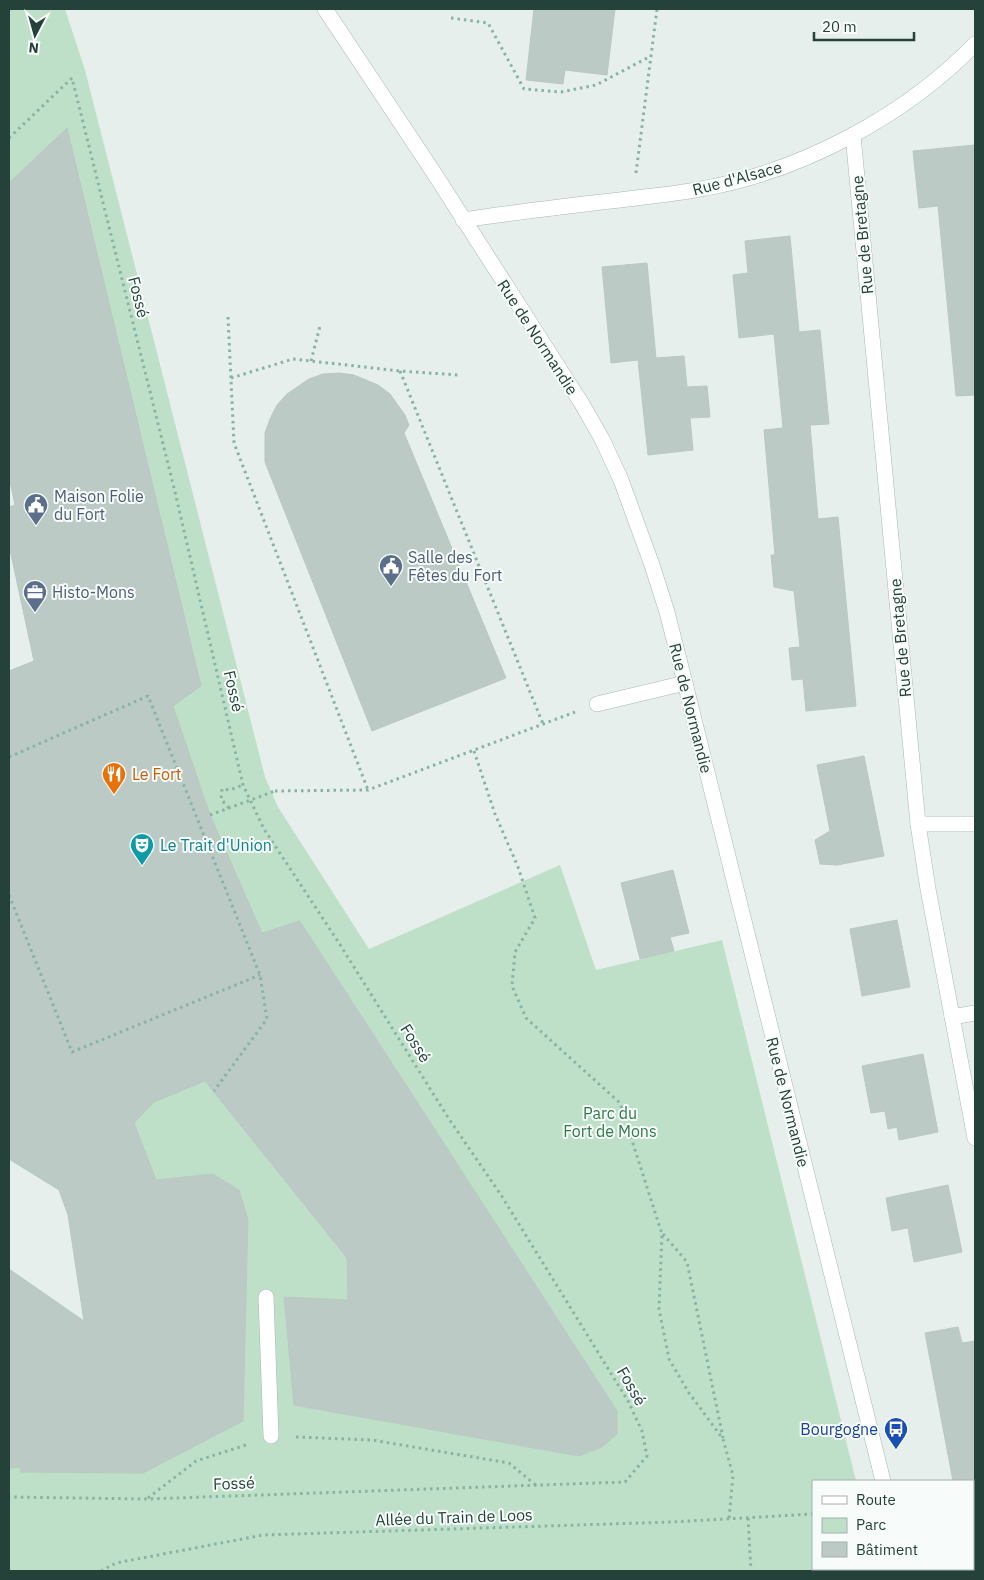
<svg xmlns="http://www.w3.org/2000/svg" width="984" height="1580" font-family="'IBM Plex Sans',sans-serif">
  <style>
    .green { fill: #bfe0c8 }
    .building { fill: #bbcac4; stroke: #b8c9c2 }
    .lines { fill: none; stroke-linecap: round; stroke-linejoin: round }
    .minor-casing { stroke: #a8b8b2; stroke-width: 16 }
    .path { stroke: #86b3a5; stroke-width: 3; stroke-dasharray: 2.5 4; stroke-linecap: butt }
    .minor { stroke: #fff; stroke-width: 15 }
    .path-bridge { stroke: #86b3a5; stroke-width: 3; stroke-dasharray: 2.5 4; stroke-linecap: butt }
    .labels { text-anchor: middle; stroke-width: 4; stroke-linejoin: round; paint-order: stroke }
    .street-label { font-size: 16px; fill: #24423a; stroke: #f7fbf9 }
    .service-label { font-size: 16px; fill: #4e5e75; stroke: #f7fbf9; text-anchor: start }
    .food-label { font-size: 16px; fill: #c56008; stroke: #f7fbf9; text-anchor: start }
    .culture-label { font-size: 16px; fill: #0d838f; stroke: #f7fbf9; text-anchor: start }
    .park-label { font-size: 16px; fill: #2d7a4b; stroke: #f7fbf9 }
    .transit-label { font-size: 16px; fill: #164399; stroke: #f7fbf9; text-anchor: end }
  </style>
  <rect width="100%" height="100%" fill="#e6efeb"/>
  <path class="green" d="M9,9H65L85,70L265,777L278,807L369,949L560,865L596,970L722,940L856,1481H813V1569H877L878,1571H9V1468L20,1467L21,1472L143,1473L243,1421L248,1220L238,1189L213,1174L156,1180L134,1123L154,1102L205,1081L347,1258L348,1300L284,1298L294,1405L579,1456L602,1447L617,1434V1411L301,922L262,933L210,815L173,706L201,686L67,128L9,183Z"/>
  <g class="building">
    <path d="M534,9H615L607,75L565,70L563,84L526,80Z"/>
    <path d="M67,128L201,686L173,706L210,815L262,933L300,921L617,1411V1434L602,1447L579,1456L294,1405L284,1297L348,1300L347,1258L205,1081L154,1102L134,1123L156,1180L213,1174L239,1190L248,1220L243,1421L143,1473L21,1472L20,1467L9,1468V1269L84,1321L68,1215L59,1190L9,1159V671L34,661L9,545V507L15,505L9,477V183Z"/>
    <path d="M975,145V395L956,396L938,206L919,208L913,151Z"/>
    <path d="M790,236L799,332L820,330L829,424L810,425L818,519L838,517L856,706L806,711L803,679L792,680L789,648L800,647L794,591L774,587L771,555H775L764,430L783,428L774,334L739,338L733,275L748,273L745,241Z"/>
    <path d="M647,263L656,358L684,356L687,387L707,386L710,417L690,418L693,450L648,455L638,360L611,363L602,267Z"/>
    <path d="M339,373L354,375L378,385L390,394L405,415L409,425L404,433L506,678L372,731L265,462V433L270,419L277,405L287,394L309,379L323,374Z"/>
    <path d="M864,756L884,856L837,865L820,864L815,840L830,831L817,765Z"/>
    <path d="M673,870L689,933L670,937L674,951L640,959L621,883Z"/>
    <path d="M897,920L910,987L862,996L850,929Z"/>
    <path d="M923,1054L938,1132L899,1140L897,1127L888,1129L885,1111L871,1113L862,1066Z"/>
    <path d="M948,1185L962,1252L914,1262L908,1228L892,1231L886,1198Z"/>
    <path d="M958,1327L962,1343L975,1341V1527H973V1481H953L925,1333Z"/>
  </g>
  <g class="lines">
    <g class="minor-casing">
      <g id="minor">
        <path d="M325,9L434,173L582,404L602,439L621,480L652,565L667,612L685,683L883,1481"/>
        <path d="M853,135L918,824L928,889L975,1138"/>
        <path d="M463,220C515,212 567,206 620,200C649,196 678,194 706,188C804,170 906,115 975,44"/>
        <path d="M597,704L685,683"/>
        <path d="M918,824H975"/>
        <path d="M952,1017L975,1013"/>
        <path d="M266,1297L271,1436"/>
        <path d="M905,1569L906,1571"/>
      </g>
    </g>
    <g class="path">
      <path d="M451,18L488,23L524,89L561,92L596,85L651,56"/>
      <path d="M9,138L72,78L175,492L243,785L264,829L339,943L449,1119L501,1195L628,1401L642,1431L647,1456L625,1482L148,1499L9,1497"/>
      <path d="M636,173L657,9"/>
      <path d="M228,317L234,443L368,790"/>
      <path d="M311,361L320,326"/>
      <path d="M400,371L543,724"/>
      <path d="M231,378L293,359L400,371L459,375"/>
      <path d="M474,751L495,814L518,867L535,918L515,952L512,986L526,1018L620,1103L662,1234L659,1309L669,1359L689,1393L723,1439L733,1475L729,1519"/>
      <path d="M9,757L148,696L260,975L267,1019L214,1091"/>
      <path d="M275,791L368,790L575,712"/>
      <path d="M229,808L221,799L222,789L230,790L243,785"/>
      <path d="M9,895L72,1052L260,975"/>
      <path d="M663,1234L687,1262L723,1438"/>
      <path d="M296,1437L372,1440L509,1463L537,1486"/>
      <path d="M148,1498L196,1461L249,1444"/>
      <path d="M748,1518L751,1571"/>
      <path d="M101,1571L116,1563L263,1535L672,1522L813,1514"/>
    </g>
    <use href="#minor" class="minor"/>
    <path class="path-bridge" d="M210,815L275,791"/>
  </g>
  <defs>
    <g id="civic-pin" transform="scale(1.25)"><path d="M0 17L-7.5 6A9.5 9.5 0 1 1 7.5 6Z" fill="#5c6f8a" stroke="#f7fbf9"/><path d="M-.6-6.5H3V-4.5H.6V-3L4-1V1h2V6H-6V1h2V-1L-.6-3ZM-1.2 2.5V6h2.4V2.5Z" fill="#fff"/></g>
    <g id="office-pin" transform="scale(1.25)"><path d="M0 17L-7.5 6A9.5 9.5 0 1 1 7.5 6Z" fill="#5c6f8a" stroke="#f7fbf9"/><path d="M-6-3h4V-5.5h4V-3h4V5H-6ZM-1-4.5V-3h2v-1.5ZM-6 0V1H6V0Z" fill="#fff"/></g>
    <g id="restaurant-pin" transform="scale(1.25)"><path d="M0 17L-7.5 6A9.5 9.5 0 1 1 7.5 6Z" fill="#e8710a" stroke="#f7fbf9"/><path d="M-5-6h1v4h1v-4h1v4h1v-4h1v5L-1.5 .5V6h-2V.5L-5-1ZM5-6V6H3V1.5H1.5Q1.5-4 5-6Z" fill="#fff"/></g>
    <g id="theatre-pin" transform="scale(1.25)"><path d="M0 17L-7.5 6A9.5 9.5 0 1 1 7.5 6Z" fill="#0f9aa8" stroke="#f7fbf9"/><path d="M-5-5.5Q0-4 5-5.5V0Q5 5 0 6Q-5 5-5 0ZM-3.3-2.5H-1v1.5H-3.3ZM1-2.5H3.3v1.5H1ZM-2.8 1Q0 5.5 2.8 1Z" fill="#fff"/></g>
    <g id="bus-pin" transform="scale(1.25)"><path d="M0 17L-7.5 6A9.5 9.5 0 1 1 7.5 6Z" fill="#1a4fb4" stroke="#f7fbf9"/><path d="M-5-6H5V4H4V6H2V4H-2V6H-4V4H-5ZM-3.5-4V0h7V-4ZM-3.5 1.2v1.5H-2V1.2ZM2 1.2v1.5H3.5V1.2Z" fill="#fff"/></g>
  </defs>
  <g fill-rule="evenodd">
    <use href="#civic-pin" x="36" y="505"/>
    <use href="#civic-pin" x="391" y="566"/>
    <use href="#office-pin" x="35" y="592"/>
    <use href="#restaurant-pin" x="114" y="774"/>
    <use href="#theatre-pin" x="142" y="845"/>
    <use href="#bus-pin" x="896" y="1429"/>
  </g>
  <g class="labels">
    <g class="street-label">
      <text transform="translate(737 178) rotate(-15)" y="6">Rue d'Alsace</text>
      <text transform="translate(862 235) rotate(-95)" y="6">Rue de Bretagne</text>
      <text transform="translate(139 297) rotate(76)" y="6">Fossé</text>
      <text transform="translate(538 337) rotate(57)" y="6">Rue de Normandie</text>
      <text transform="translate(900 638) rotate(-95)" y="6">Rue de Bretagne</text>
      <text transform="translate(234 691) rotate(77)" y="6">Fossé</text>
      <text transform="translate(691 708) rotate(76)" y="6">Rue de Normandie</text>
      <text transform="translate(416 1043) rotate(58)" y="6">Fossé</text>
      <text transform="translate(788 1102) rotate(76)" y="6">Rue de Normandie</text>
      <text transform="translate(632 1386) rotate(60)" y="6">Fossé</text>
      <text transform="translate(234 1483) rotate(-2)" y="6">Fossé</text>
      <text transform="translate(454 1517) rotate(-2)" y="6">Allée du Train de Loos</text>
    </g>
    <g class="service-label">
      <text x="54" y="502">Maison Folie<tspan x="54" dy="18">du Fort</tspan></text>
      <text x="408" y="563">Salle des<tspan x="408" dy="18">Fêtes du Fort</tspan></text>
      <text x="52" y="598">Histo-Mons</text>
    </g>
    <g class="food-label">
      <text x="132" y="780">Le Fort</text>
    </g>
    <g class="culture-label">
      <text x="160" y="851">Le Trait d'Union</text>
    </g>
    <g class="park-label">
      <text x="610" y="1119">Parc du<tspan x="610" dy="18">Fort de Mons</tspan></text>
    </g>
    <g class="transit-label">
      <text x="878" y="1435">Bourgogne</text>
    </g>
  </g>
  <rect width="984" height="1580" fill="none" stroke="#24423a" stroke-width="20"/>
  <rect x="812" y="1480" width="162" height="90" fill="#f7fbf9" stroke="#a3b1ad"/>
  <rect x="822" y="1496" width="25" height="8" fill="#ffffff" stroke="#a3b1ad"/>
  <text x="856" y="1505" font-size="15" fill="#24423a">Route</text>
  <rect x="822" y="1518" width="25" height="15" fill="#bfe0c8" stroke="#a3b1ad"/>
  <text x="856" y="1530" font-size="15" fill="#24423a">Parc</text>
  <rect x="822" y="1542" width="25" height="15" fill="#bbcac4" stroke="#a3b1ad"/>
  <text x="856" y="1555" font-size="15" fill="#24423a">Bâtiment</text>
  <g transform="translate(35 35) rotate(186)" stroke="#f7fbf9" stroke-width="4" paint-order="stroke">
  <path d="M0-4L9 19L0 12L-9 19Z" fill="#24423a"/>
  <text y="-8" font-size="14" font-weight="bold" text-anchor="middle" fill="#24423a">N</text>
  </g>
  <path d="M814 32v8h100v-8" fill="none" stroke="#24423a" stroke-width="2.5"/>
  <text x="822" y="32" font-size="15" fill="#24423a" stroke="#f7fbf9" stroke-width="4" paint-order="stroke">20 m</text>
</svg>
